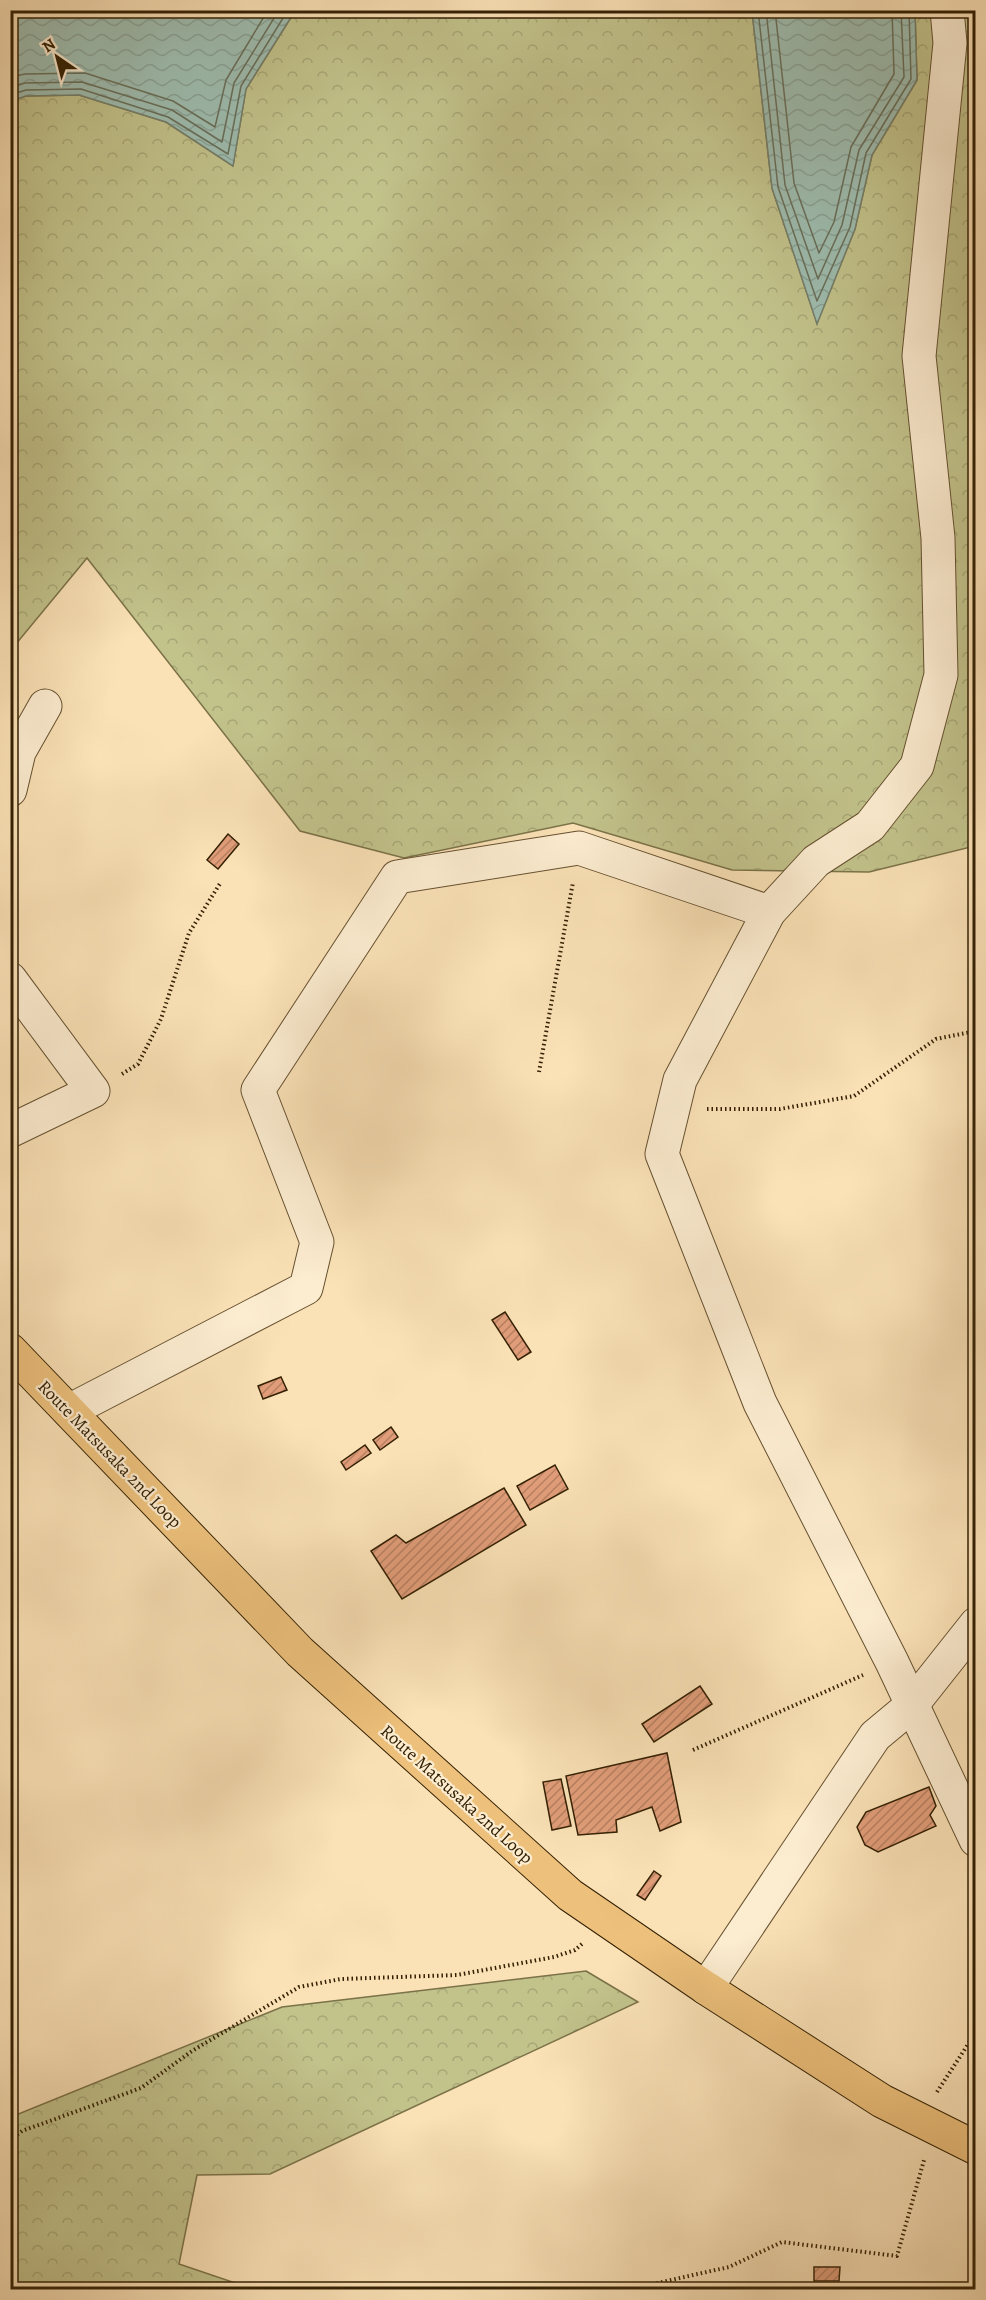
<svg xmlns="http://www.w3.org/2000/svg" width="986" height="2300" font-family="Alegreya,serif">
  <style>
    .forest { fill: url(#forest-crowns); stroke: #7b7248; stroke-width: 1.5 }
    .water { fill: url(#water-waves); stroke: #747f6b; stroke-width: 1.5 }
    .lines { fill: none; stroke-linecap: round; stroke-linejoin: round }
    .shore { stroke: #696f5a; stroke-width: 1.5 }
    .building { fill: url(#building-hatch); stroke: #342104; stroke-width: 1.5 }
    .street-casing { stroke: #665130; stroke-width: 35 }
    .primary-casing { stroke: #342104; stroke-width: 35 }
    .path { stroke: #342104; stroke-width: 4; stroke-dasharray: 1.5 3; stroke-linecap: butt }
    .street { stroke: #fcecd0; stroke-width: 33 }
    .primary { stroke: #edc07b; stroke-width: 33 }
    .labels { text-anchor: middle; stroke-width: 4.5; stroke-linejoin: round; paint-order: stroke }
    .street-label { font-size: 18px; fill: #342104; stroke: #fcecd0 }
  </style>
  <defs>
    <pattern id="forest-crowns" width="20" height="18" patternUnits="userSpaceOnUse" patternTransform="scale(1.5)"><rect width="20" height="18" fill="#c2c28b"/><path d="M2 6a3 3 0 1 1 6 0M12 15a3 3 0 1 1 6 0" fill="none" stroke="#a7a676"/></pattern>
    <pattern id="water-waves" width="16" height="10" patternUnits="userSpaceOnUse" patternTransform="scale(1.5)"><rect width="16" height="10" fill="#9ebdb0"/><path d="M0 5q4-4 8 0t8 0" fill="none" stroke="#89a296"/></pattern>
    <pattern id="building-hatch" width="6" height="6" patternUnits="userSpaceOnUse" patternTransform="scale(1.5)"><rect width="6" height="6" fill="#e19d79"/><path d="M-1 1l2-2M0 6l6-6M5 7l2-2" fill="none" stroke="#b78061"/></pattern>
  </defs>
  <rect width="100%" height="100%" fill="#fae1b6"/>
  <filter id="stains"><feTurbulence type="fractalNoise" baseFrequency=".00333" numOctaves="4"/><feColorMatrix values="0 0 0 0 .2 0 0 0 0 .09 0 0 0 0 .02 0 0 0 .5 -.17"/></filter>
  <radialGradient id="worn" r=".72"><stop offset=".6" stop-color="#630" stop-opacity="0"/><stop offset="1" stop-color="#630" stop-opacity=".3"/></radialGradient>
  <g class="forest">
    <path d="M504,10C519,15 539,22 553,10L752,11L772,188L817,323L855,229L872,155L917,80L915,11H975V846L869,872L732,870L573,823L404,858L300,831L87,558L11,650V101L26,96L79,95L166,122L233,166L246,89L295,11Z"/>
    <path d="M586,1971L638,2002L270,2174L197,2175L179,2264L253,2289H11V2117L282,2007Z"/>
  </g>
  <g class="water">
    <path d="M11,10H295V11L246,89L233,166L166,122L79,95L26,96L11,101Z"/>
    <path d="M504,11H553L550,14L525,17Z"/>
    <path d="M752,11H915L917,80L872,155L855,229L817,324L772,188Z"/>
  </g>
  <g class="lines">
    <g class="shore">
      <path d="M758,10L778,187L817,301L850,227L866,153L911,79L909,10"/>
      <path d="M766,10L785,185L818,279L842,225L859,150L904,77L901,10"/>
      <path d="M775,10L794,183L819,253L834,222L851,147L894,74L892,10"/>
      <path d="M10,77L25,74L85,73L173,101L215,127L226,80L268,10"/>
      <path d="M10,87L25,83L82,82L172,110L222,142L234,83L279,10"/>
      <path d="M10,95L26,90L81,89L168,117L228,154L241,86L288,10"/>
    </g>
  </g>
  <g class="building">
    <path d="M228,834L239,844L218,869L207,860Z"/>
    <path d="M505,1312L531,1352L518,1360L492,1320Z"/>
    <path d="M281,1377L287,1390L263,1399L258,1386Z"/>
    <path d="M391,1427L398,1437L380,1450L373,1440Z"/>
    <path d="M365,1445L371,1453L346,1470L341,1462Z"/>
    <path d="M555,1465L568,1489L530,1510L517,1486Z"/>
    <path d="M504,1488L526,1525L402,1599L371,1551L396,1535L406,1543Z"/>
    <path d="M700,1686L712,1704L654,1742L642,1724Z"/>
    <path d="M667,1753L681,1822L660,1831L652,1807L616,1820L617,1832L578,1835L566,1776Z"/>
    <path d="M561,1779L571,1826L552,1830L543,1782Z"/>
    <path d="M929,1787L936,1806L930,1815L936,1826L878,1852L865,1845L857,1827L866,1812Z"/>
    <path d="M654,1871L661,1876L645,1900L637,1895Z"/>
    <path d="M814,2267H840L839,2281H814Z"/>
  </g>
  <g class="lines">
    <g class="street-casing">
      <g id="street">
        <path d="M947,10L950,43L919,356L938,538L941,675L917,766L870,826L816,861L769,912L680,1080L662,1154L760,1403L892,1662L976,1840"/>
        <path d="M10,790L19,752L45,706"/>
        <path d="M10,979L93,1091L10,1131"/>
        <path d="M69,1411L306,1288L317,1242L258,1090L397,877L579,848L769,912"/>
        <path d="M706,1988L875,1736L911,1706L976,1624"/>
      </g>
    </g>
    <g class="primary-casing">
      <path id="primary" d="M10,1350L300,1652L570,1895L706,1988L882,2101L976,2148"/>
    </g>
    <g class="path">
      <path d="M539,1072L573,882"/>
      <path d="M122,1074L138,1064L161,1019L189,933L221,882"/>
      <path d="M707,1109H780L854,1096L936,1039L976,1031"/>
      <path d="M693,1750L863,1675"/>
      <path d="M937,2092L976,2032"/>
      <path d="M10,2140L22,2131L141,2088L192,2051L299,1987L341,1979L457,1975L554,1957L575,1950L583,1943"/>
      <path d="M626,2290L729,2267L782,2242L897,2256L924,2160"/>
    </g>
    <use href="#street" class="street"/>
    <use href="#primary" class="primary"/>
  </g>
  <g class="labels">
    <g class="street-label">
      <text transform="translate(110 1454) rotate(46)" y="6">Route Matsusaka 2nd Loop</text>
      <text transform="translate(457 1794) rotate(42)" y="6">Route Matsusaka 2nd Loop</text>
    </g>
  </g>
  <rect width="986" height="2300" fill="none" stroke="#fae1b6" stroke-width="36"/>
  <rect x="12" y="12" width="962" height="2276" fill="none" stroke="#342104" stroke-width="3"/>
  <rect x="18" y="18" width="950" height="2264" fill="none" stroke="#342104" stroke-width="1.5"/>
  <g transform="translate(57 57) rotate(325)" stroke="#fcecd0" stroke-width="4.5" paint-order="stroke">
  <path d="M0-4.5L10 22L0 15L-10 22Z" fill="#342104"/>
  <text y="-9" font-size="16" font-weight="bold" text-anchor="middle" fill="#342104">N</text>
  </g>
  <rect width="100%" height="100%" filter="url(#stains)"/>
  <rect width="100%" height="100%" fill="url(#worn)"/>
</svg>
